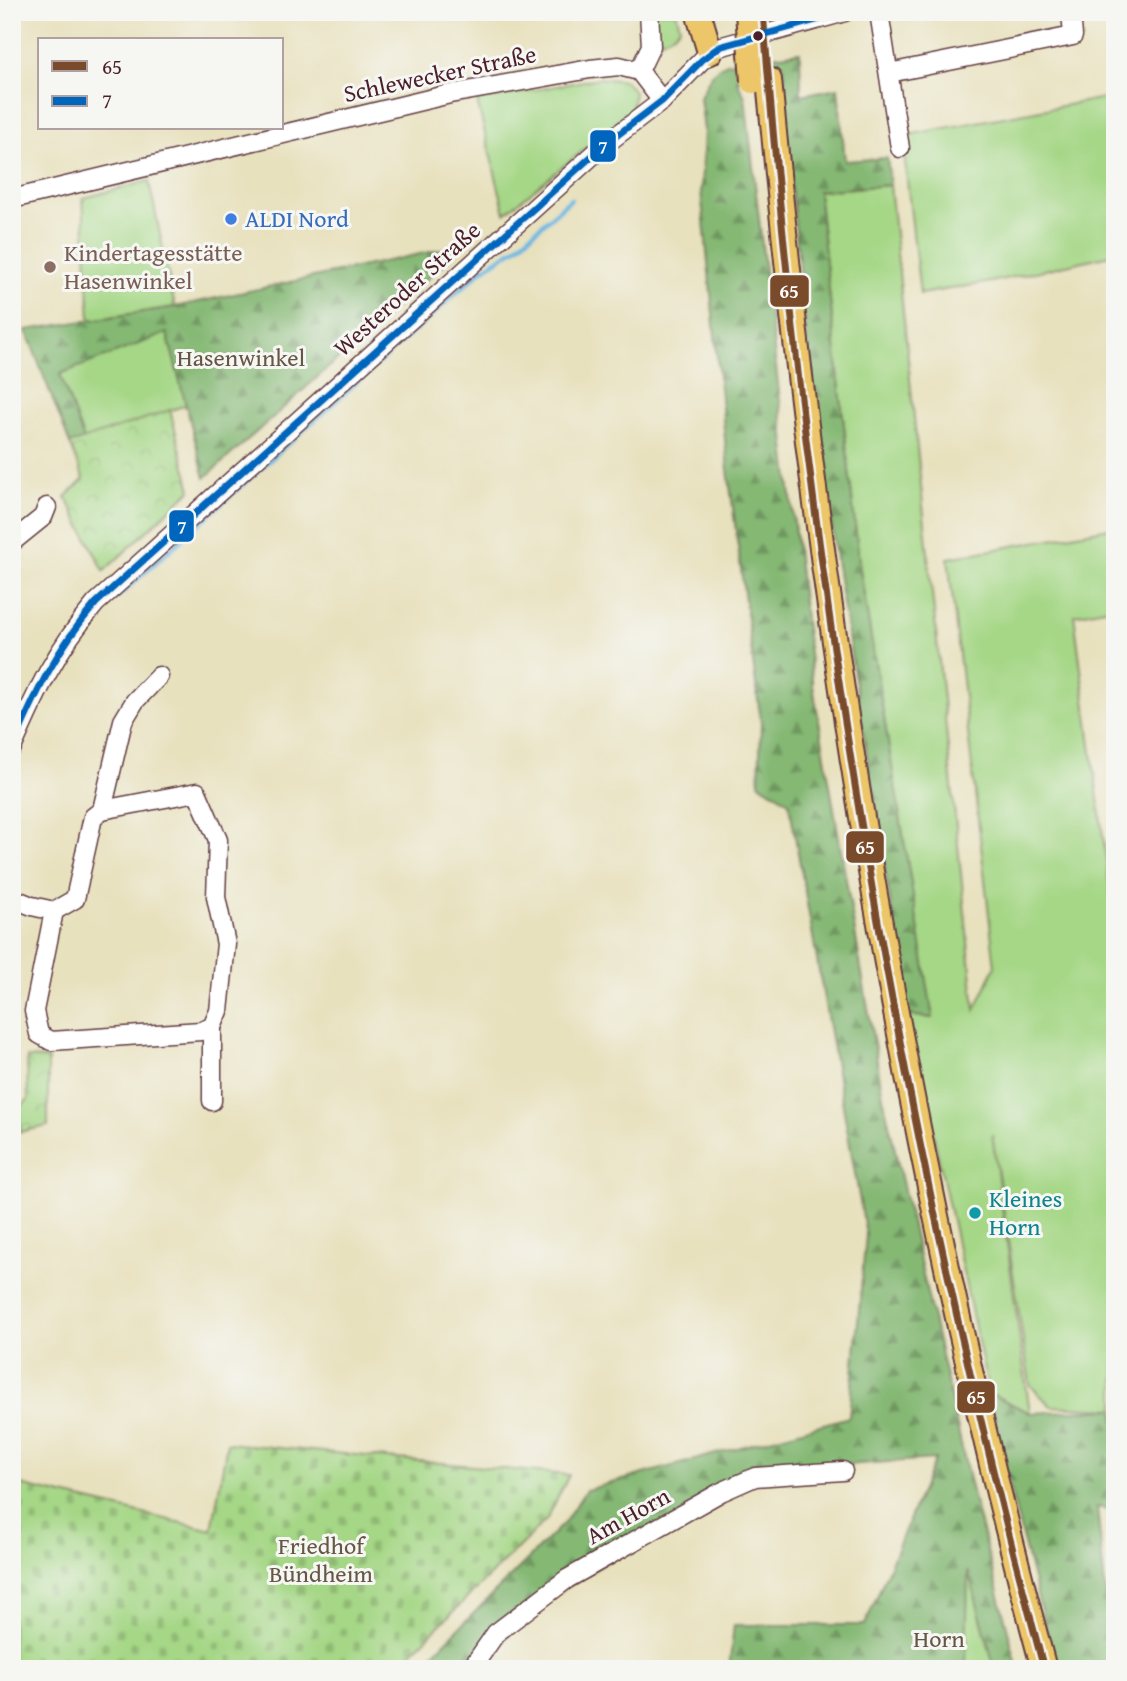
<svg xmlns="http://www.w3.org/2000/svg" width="1127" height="1681" font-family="'Gentium Book Plus',serif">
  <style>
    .grass { fill: #a5d786; stroke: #787b58; stroke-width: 2 }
    .forest { fill: url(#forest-firs); stroke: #676c4f; stroke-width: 2 }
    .cemetery { fill: url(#cemetery-stones); stroke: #787b58; stroke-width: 2 }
    .park { fill: url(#park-crowns); stroke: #787b58; stroke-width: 2 }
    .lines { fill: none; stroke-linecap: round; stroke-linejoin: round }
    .stream { stroke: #69b7e3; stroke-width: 4.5 }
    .minor-casing { stroke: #623c41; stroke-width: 21 }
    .highway-casing { stroke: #623c41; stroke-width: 28 }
    .minor { stroke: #fff; stroke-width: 18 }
    .highway { stroke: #ecc669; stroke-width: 24 }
    .highway-bridge-casing { stroke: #623c41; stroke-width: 28; stroke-linecap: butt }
    .highway-bridge { stroke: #ecc669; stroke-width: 24 }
    .bus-1-casing { stroke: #f6f6f2; stroke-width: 12 }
    .bus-2-casing { stroke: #f6f6f2; stroke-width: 12 }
    .bus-1 { stroke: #7a4b2a; stroke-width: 7 }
    .bus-2 { stroke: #0065bd; stroke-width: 7 }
    .bus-dot { fill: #4a1f2b; stroke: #f6f6f2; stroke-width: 2.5 }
    .shop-dot { fill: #3f7fe0; stroke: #f6f6f2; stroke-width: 2.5 }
    .education-dot { fill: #8d6e63; stroke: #f6f6f2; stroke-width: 2.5 }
    .culture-dot { fill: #0f9aa8; stroke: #f6f6f2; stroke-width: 2.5 }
    .labels { text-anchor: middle; stroke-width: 6; stroke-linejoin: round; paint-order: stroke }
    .street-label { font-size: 24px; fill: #4a1f2b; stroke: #f6f6f2 }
    .shop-label { font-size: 24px; fill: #366cbe; stroke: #f6f6f2; text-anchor: start }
    .education-label { font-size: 24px; fill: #785e54; stroke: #f6f6f2; text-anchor: start }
    .park-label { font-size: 24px; fill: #655646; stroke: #f6f6f2 }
    .culture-label { font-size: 24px; fill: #0d838f; stroke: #f6f6f2; text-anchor: start }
    .line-badge { stroke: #f6f6f2; stroke-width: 2.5 }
    .badge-label { font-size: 19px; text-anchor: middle; font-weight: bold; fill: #fff }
  </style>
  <defs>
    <pattern id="forest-firs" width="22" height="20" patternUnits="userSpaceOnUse" patternTransform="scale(1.75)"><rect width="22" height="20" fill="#84b873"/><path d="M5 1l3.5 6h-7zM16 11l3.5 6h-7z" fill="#6e955f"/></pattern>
    <pattern id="cemetery-stones" width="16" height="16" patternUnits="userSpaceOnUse" patternTransform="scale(1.75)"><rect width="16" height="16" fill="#a5d786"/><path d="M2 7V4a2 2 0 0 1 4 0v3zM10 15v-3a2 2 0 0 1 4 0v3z" fill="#90b874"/></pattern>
    <pattern id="park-crowns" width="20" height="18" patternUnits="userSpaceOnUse" patternTransform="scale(1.75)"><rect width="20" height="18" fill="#a5d786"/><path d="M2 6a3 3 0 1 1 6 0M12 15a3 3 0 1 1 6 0" fill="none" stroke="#90b874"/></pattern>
  </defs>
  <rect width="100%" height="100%" fill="#f6f6f2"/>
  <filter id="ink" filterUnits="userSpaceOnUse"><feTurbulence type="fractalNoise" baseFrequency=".0143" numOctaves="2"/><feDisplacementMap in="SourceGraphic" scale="14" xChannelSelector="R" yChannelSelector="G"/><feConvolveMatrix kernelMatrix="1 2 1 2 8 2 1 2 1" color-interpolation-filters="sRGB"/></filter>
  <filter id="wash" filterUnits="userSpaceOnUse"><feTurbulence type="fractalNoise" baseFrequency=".00686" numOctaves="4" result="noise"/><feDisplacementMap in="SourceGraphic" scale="28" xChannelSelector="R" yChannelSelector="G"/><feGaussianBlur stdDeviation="1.57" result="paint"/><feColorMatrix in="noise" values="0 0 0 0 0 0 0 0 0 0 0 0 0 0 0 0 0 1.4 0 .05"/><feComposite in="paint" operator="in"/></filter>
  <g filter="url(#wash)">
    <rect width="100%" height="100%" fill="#e8e1be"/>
    <g class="grass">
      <path d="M653,12H676L680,27L674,34L659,41Z"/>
      <path d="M599,78L625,81L634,91L632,111L505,213L477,101Z"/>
      <path d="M1115,96V254L991,282L920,294L902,136Z"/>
      <path d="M149,181L175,307L90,320L83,198Z"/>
      <path d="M890,185L975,1010L995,967L948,558L1115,527V607L1074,615L1115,928V1409L1051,1406L1030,1385L992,1134L1030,1413L989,1393L908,1015L932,1018L860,570L818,191Z"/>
      <path d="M167,332L186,405L84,440L59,374Z"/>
      <path d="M967,1567L995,1669H966Z"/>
    </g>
    <g class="forest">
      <path d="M800,52L801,95L838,88L845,161L887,158L890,185L818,191L860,570L933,1018L908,1015L837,566L806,334L782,92L785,81L784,65L738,71L739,85L745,97L812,680L883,1097L973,1497L1018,1669H995L968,1571L966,1669H729L734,1625H865L935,1459L751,1471L537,1606L476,1669H418L564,1523L586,1490L849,1417L866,1235L789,802L759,783L761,723L728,470L701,190L704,131L700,97L710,77L718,68L727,63Z"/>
      <path d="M466,244L205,478L167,333L60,374L84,440L70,444L26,330L175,307Z"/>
      <path d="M989,1393L1030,1413L1115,1409V1510L1097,1507L1113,1669H1056L1010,1489Z"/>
    </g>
    <path class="cemetery" d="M227,1443L569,1475L547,1519L395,1669H12V1483L212,1530Z"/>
    <g class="park">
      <path d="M170,410L191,490L104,571L66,497L84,479L70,444Z"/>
      <path d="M27,1058L48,1059V1126L20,1132V1107L28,1100Z"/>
    </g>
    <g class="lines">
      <path class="stream" d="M116,598L483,269L516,248L571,199"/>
    </g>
  </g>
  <g filter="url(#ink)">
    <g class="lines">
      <g class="minor-casing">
        <g id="minor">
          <path d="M879,12L900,148"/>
          <path d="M639,71L651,46L649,12"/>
          <path d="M889,73L1073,36L1071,12"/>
          <path d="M12,199L450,94L590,69L619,66L639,71L662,101"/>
          <path d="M12,542L43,517L47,507"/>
          <path d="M12,748C37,691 55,651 96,603L603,146L662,101L702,60L719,47L845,12"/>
          <path d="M102,810L123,721L135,701L159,676"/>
          <path d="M12,898L32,906L54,911L75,899L93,817L102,810L197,792L218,840L216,897L226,944L219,1011L212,1027L201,1031L51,1041L39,1034L34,1011L54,911"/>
          <path d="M212,1027V1101"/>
          <path d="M471,1669L496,1633L567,1579L721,1492L755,1477L843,1471"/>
        </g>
      </g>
      <g class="highway-casing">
        <g id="highway">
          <path d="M698,12L710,52"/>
          <path d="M769,80C818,616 904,1149 1044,1669"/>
        </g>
      </g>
      <use href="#minor" class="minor"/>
      <use href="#highway" class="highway"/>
      <g class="highway-bridge-casing">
        <path id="highway-bridge" d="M748,12L753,81"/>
      </g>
      <use href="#highway-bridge" class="highway-bridge"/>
      <g class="bus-1-casing">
        <path id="bus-1" d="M763,12C807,571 898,1128 1044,1669"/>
      </g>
      <g class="bus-2-casing">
        <path id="bus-2" d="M12,748C37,691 55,651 96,603L603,146L662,101L702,60L719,47L845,12"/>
      </g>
      <use href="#bus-1" class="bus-1"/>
      <use href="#bus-2" class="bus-2"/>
    </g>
  </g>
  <circle class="bus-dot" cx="758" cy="36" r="6"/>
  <circle class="shop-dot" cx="231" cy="219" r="7"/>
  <circle class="education-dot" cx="50" cy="267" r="7"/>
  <circle class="culture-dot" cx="975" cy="1213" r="7"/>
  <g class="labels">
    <g class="street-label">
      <text transform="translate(440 74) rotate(-12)" y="8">Schlewecker Straße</text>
      <text transform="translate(407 289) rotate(-42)" y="8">Westeroder Straße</text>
      <text transform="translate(628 1516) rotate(-29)" y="8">Am Horn</text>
    </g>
    <g class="shop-label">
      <text x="245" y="227">ALDI Nord</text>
    </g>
    <g class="education-label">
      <text x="64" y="261">Kindertagesstätte<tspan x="64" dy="28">Hasenwinkel</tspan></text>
    </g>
    <g class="park-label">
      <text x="241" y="366">Hasenwinkel</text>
      <text x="321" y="1554">Friedhof<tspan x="321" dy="28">Bündheim</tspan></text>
      <text x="939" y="1647">Horn</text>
    </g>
    <g class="culture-label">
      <text x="989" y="1207">Kleines<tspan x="989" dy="28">Horn</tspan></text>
    </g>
  </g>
  <g class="line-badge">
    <rect x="589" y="129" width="28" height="34" rx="7" fill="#0065bd"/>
    <rect x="769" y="274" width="41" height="34" rx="7" fill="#7a4b2a"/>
    <rect x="168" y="509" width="27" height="34" rx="7" fill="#0065bd"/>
    <rect x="845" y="830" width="40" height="34" rx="7" fill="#7a4b2a"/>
    <rect x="956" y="1380" width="40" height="34" rx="7" fill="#7a4b2a"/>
  </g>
  <g class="badge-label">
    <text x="603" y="153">7</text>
    <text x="789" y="298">65</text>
    <text x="182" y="533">7</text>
    <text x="865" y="854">65</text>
    <text x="976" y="1404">65</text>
  </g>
  <rect width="1127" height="1681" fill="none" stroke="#f6f6f2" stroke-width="42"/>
  <rect x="38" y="38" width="245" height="91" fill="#f6f6f2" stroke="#b1a0a2" stroke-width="2"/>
  <rect x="52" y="61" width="35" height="10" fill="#7a4b2a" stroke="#b1a0a2" stroke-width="2"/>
  <text x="102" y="74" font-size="21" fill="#4a1f2b">65</text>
  <rect x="52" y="96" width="35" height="10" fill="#0065bd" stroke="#b1a0a2" stroke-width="2"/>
  <text x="102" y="108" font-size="21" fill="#4a1f2b">7</text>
</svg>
